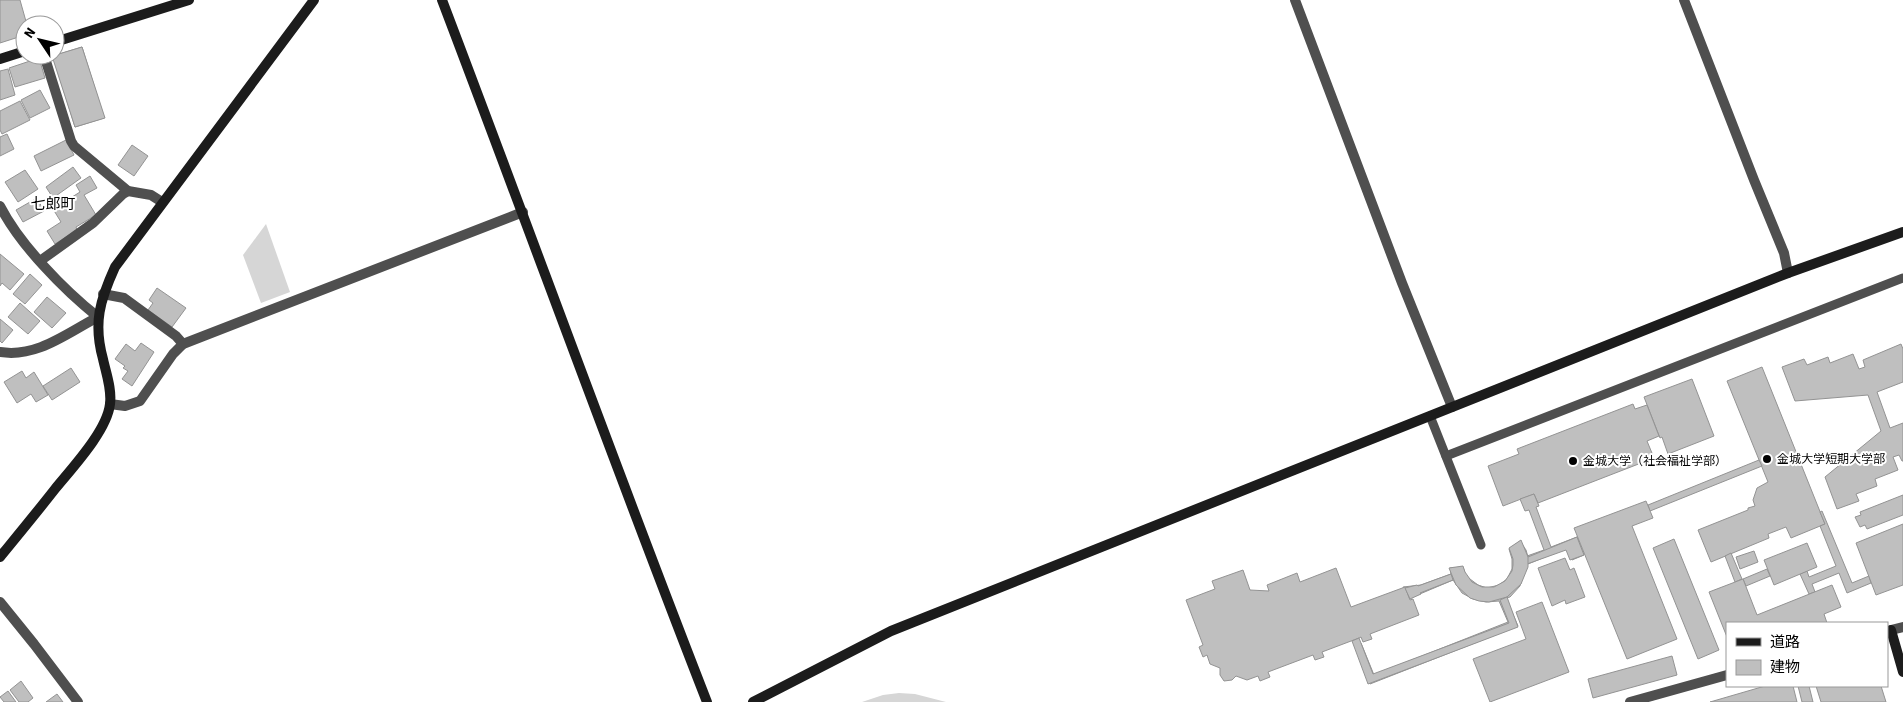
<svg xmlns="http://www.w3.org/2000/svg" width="1903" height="702" font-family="'Source Sans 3','Noto Sans JP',sans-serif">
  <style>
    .green { fill: #d6d6d6 }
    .building { fill: #bfbfbf; stroke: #939393 }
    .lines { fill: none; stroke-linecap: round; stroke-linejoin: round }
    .lane { stroke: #4f4f4f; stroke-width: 9 }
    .street { stroke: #4f4f4f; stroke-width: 10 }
    .secondary { stroke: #1c1c1c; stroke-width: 10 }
    .poi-dot { fill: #000; stroke: #fff; stroke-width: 2 }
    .labels { text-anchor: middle; stroke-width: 4; stroke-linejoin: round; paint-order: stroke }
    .poi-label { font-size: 12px; fill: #000; stroke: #fff; text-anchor: start }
    .quarter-label { font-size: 15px; fill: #000; stroke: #fff }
  </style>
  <rect width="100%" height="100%" fill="#fff"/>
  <g class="green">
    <path d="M266,224L290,292L261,303L243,255Z"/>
    <path d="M899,693L915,694L946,702H862L883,695Z"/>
  </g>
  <g class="building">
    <path d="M0,0H20L27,25H25V35L0,43Z"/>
    <path d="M82,47L104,118L75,127L53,56Z"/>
    <path d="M82,47L105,118L75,127L52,56Z"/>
    <path d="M39,58L45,78L15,87L9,68Z"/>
    <path d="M8,69L15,95L0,100V71Z"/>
    <path d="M40,90L50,108L30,118L21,100Z"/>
    <path d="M20,101L30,120L2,134L0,130V111Z"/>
    <path d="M7,134L14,149L0,156V137Z"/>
    <path d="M66,140L74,155L41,171L34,156Z"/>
    <path d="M132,145L148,156L134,176L118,165Z"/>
    <path d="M73,167L81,178L53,198L46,187Z"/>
    <path d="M25,170L38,189L18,202L5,182Z"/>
    <path d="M90,176L97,188L84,195L96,215L76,227L77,230L55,244L47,231L61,222L53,209L80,192L76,185Z"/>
    <path d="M37,198L44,211L23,222L16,210Z"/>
    <path d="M0,254L24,274L10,290L2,283L0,286Z"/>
    <path d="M30,274L42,285L25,304L13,294Z"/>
    <path d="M157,288L186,308L172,327L148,310L153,303L149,300Z"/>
    <path d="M47,297L66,313L52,328L34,312Z"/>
    <path d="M20,303L40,321L28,334L8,317Z"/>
    <path d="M0,319L13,330L2,343L0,341Z"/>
    <path d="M141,343L154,352L132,386L122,379L128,371L123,368L125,366L115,359L126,344L135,351Z"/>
    <path d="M1901,344L1903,349V382L1877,392L1890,428L1903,423V461H1902L1899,455L1893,457L1898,470L1875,479L1877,486L1856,494L1859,501L1837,509L1825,477L1881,431L1868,395L1795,401L1782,367L1804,359L1807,365L1828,357L1830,363L1853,354L1859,369L1865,367L1863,360Z"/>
    <path d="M1762,367L1825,524L1791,538L1786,527L1768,534L1769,538L1711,562L1698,530L1748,510V508L1755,506L1753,500L1757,488L1768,482L1727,381Z"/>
    <path d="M71,368L80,382L52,400L43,386Z"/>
    <path d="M22,371L26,378L34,372L48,395L36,402L31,394L17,403L4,382Z"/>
    <path d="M1692,379L1714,436L1668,454L1662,437L1660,438L1644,397Z"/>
    <path d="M1633,404L1635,409L1647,405L1659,436L1647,441L1654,458L1538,503L1534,494L1503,506L1488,466L1519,454L1517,449Z"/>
    <path d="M1759,460L1762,466L1650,511L1648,505Z"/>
    <path d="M1534,494L1539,506L1536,507L1551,547L1577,537L1584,555L1572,560L1567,548L1528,564L1527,556L1544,550L1529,510L1525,511L1520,499Z"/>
    <path d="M1903,495V515L1867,529L1865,525L1860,527L1855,517L1861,515L1860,512Z"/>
    <path d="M1646,501L1653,518L1632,526L1677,639L1627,659L1574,528Z"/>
    <path d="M1822,511L1852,583L1869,576L1871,583L1847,593L1839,573L1812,584L1815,592L1809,594L1800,574L1807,571L1809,577L1836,566L1820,526L1825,524L1820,512Z"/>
    <path d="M1903,524V585L1876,595L1856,543Z"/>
    <path d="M1577,537L1584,555L1570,560L1566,550L1527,564L1520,586L1510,597L1506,598L1518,626L1370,684L1355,645L1361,643L1374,675L1508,622L1499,601L1486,602L1473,599L1462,593L1453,580L1408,599L1403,587L1421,585L1451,574L1450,568L1463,567L1466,576L1478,585L1487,588L1499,585L1507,579L1512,569V559L1509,549L1520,541L1526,550L1528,557Z"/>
    <path d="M1674,539L1719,650L1698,659L1653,548Z"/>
    <path d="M1521,540L1528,557V567L1521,584L1507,597L1489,602L1479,601L1470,598L1456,585L1449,568L1463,566L1465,572L1472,582L1482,587H1494L1505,581L1512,571L1513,565V559L1509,548Z"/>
    <path d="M1807,543L1817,567L1774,585L1764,560Z"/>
    <path d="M1754,551L1758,562L1740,569L1736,557Z"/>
    <path d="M1731,553L1742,579L1735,582L1725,556Z"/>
    <path d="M1565,558L1570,570L1574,568L1585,597L1566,604L1565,600L1552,606L1538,568Z"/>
    <path d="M1336,568L1351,607L1405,587L1410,600L1413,599L1419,615L1370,634L1372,639L1363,642L1361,637L1359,638L1322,652L1324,657L1315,660L1313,655L1268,672L1270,677L1260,681L1258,676L1247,680L1236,676L1232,680L1224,681L1220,675V668L1210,664L1207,655L1203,657L1199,647L1203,645L1186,600L1215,589L1212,581L1243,570L1250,590L1269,591L1267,585L1297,573L1300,582Z"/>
    <path d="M1767,569L1770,576L1746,586L1743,579Z"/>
    <path d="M1451,574L1453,580L1420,593L1421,594L1410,599L1405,588L1417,585L1418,586Z"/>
    <path d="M1743,579L1757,615L1832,585L1841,607L1824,614L1827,623H1727V637L1709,592Z"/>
    <path d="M1507,597L1518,627L1368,684L1352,641L1359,638L1373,674L1509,623L1500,600Z"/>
    <path d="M1542,602L1569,672L1490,702L1473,659L1526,639L1516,612Z"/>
    <path d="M1672,656L1677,675L1593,698L1588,679Z"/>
    <path d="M21,681L33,698L28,702H19L10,690Z"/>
    <path d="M1765,686H1793L1797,702H1710Z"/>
    <path d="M1798,686H1809L1813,702H1802Z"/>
    <path d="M1816,686H1881L1886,702H1821Z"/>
    <path d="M8,691L16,702H4L0,697Z"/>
    <path d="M57,694L63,702H46Z"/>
  </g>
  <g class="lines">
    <g class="lane">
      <path d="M1430,416L1481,545"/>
      <path d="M1446,456L1903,278"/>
    </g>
    <g class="street">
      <path d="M1295,0L1402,283L1452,407"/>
      <path d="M1684,0L1754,180L1784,253L1788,273"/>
      <path d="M44,55L71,141L74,146L128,191L151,195L162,202"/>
      <path d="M0,206C20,245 64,290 98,317C67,333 37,358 0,352"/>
      <path d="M40,261L93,223L123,194L128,191"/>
      <path d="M103,294L124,298L176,336L183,344"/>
      <path d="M110,404L125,406L140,401L173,354L183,344L523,212"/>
      <path d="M0,602L34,644L78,702"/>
      <path d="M1887,631L1903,627"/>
      <path d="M1630,702L1727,675"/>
    </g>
    <g class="secondary">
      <path d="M442,0C531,234 616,469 707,702"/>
      <path d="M55,42L189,0"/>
      <path d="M0,59L25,51"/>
      <path d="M0,557C18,535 37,512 55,489C72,468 107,431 110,404C112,389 106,373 103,359C93,323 100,300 115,267L314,0"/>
      <path d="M1891,630L1903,672"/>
      <path d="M753,702L891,631L1788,273L1903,232"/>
    </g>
  </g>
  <g class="poi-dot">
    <circle cx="1767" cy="459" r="5"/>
    <circle cx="1573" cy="461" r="5"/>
  </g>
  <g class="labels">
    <g class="poi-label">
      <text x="1777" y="463">金城大学短期大学部</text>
      <text x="1583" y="465">金城大学（社会福祉学部）</text>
    </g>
    <g class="quarter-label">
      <text x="53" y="209">七郎町</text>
    </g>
  </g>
  <rect x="1726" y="622" width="162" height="65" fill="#ffffff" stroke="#999999"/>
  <rect x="1736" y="638" width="25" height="8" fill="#1c1c1c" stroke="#999999"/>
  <text x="1770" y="647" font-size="15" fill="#000000">道路</text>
  <rect x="1736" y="660" width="25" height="15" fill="#bfbfbf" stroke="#999999"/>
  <text x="1770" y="672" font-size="15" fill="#000000">建物</text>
  <g transform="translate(40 40) rotate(305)"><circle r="24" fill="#ffffff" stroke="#999999"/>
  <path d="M0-4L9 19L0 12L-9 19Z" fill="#000000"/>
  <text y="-8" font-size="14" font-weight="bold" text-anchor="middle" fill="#000000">N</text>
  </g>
</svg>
